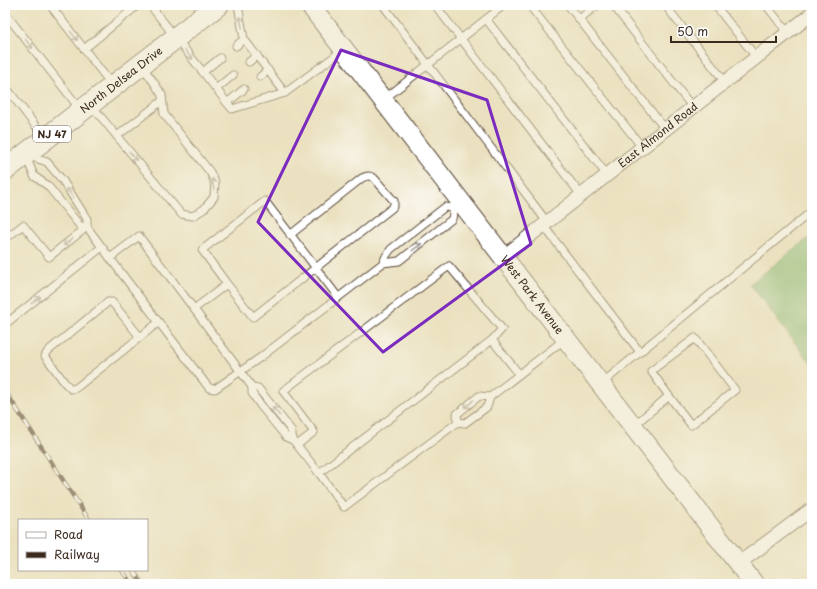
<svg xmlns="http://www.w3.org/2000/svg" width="817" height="589" font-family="'Playpen Sans',sans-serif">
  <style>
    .forest { fill: #80b672; stroke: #5e7048 }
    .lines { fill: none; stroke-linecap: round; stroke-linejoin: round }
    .service-casing { stroke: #554536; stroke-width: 9 }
    .minor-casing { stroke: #554536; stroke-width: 15 }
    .secondary-casing { stroke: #554536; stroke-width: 21 }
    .primary-casing { stroke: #554536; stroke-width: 23 }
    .service { stroke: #fff; stroke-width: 7 }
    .minor { stroke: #fff; stroke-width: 13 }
    .secondary { stroke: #fff; stroke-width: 19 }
    .primary { stroke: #fff; stroke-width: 21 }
    .rail-casing { stroke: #3b2a1e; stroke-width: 4.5 }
    .rail { stroke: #fff; stroke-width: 3; stroke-dasharray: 9; stroke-linecap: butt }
    .oneway { stroke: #a79f9a }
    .marked { fill: none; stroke: #7b2cbf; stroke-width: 3; stroke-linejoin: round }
    .labels { text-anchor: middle; stroke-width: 3.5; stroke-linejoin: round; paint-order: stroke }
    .shield { fill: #fff; stroke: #766a62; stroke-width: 1 }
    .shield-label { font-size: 10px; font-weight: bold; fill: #3b2a1e }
    .street-label { font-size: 11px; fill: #3b2a1e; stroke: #fff }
  </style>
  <rect width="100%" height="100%" fill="#fff"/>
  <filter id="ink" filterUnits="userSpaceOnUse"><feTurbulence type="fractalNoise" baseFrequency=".025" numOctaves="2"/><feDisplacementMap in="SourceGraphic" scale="8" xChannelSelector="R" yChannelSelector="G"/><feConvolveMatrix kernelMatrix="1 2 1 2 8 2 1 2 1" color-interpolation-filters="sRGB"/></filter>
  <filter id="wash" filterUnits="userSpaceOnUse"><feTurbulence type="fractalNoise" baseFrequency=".012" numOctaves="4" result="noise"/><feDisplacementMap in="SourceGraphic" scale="16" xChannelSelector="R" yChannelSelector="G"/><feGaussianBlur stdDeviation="0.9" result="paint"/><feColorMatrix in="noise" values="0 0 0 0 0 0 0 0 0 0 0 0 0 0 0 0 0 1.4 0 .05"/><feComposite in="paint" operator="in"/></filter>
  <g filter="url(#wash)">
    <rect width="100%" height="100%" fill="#ebe1c0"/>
    <path class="forest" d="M812,235V365L750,284Z"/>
  </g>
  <g filter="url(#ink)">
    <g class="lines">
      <g class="service-casing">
        <g id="service">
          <path d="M50,5L112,85"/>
          <path d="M150,5L232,109L285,93L343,50"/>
          <path d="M238,5L244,39L285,93"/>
          <path d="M383,5L547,222"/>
          <path d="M435,5L581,195"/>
          <path d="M529,5L642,147"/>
          <path d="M568,5L579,19L598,5"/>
          <path d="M613,5L693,108"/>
          <path d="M665,5L725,82"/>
          <path d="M715,5L756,57"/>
          <path d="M766,5L788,33"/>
          <path d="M5,13L80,109"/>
          <path d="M486,19L607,175"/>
          <path d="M579,19L665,129"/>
          <path d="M236,46L244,39"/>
          <path d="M84,49L138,5"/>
          <path d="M249,62L257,55"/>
          <path d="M203,72L220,58"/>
          <path d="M260,77L268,70"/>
          <path d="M5,86L44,137"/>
          <path d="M216,89L233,75"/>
          <path d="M383,100L504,5"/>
          <path d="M227,103L244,89"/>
          <path d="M92,106L181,214L193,216L204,209L214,197L215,182L210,172L164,114L162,95L155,84L142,66"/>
          <path d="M117,136L162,101"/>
          <path d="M26,156L34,176L48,186L80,226L87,227"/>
          <path d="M29,156L47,162L63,181L87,219V227L122,274L209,388L215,389L261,357L383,263L399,261L452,219L454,208"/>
          <path d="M543,225L640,352"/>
          <path d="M290,235L362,178C367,176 369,175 374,178L394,201V205L392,208L253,317L227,284L202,250L265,201L338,297"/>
          <path d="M5,239L23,225L49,257L87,227"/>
          <path d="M110,258L139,236L194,309L227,284"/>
          <path d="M383,263L386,256L391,249L445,207L454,208L458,206"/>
          <path d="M194,309L252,387V393L260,405L286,437L293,440"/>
          <path d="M5,322H8L102,247"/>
          <path d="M140,337L112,302H108L48,351L45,356L65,383L71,389L76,388L159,322"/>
          <path d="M601,384L812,211"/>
          <path d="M252,387L258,388L291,430L293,440L319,473L344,507L458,422L465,423L487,407L490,397L565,339"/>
          <path d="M458,422L457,414L479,396L490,397"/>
          <path d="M633,426L669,396L651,371L695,338L735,390L691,425L669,396"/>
          <path d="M297,445L314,432L283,391L449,266L502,329L492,340L519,374"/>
          <path d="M319,473L492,340"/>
        </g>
      </g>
      <g class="minor-casing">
        <g id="minor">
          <path id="s1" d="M503,257L809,16L812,12"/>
          <path d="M738,564L812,509"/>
        </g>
      </g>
      <g class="secondary-casing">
        <g id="secondary">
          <path id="s2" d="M310,5L754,584"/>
        </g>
      </g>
      <g class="primary-casing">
        <g id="primary">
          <path id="s3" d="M5,170L218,5"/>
        </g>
      </g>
      <use href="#service" class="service"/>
      <use href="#minor" class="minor"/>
      <use href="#secondary" class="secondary"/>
      <use href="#primary" class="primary"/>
      <g class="rail-casing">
        <g id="rail">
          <path d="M5,391L89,520"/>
          <path d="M122,570L131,584"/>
          <path d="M133,570L142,584"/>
        </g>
      </g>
      <use href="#rail" class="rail"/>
    </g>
    <defs><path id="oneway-shaft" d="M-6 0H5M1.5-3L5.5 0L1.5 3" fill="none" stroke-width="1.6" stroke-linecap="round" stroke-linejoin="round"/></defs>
    <g class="oneway">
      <use href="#oneway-shaft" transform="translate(241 22) rotate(-101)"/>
      <use href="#oneway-shaft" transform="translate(74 36) rotate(52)"/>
      <use href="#oneway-shaft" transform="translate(29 44) rotate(52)"/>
      <use href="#oneway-shaft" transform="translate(189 55) rotate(51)"/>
      <use href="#oneway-shaft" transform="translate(133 156) rotate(50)"/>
      <use href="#oneway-shaft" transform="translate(213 184) rotate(-98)"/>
      <use href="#oneway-shaft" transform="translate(70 193) rotate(-124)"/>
      <use href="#oneway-shaft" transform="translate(68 242) rotate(142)"/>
      <use href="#oneway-shaft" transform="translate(417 247) rotate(-38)"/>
      <use href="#oneway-shaft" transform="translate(36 300) rotate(-38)"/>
      <use href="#oneway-shaft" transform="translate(469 404) rotate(139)"/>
      <use href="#oneway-shaft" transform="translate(276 411) rotate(-128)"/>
    </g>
  </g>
  <path d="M0 0H817V589H0ZM341,50L487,100L531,244L383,352L258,222Z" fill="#ebe1c0" fill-opacity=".55" fill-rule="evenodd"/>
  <path class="marked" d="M341,50L487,100L531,244L383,352L258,222Z"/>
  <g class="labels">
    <rect class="shield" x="33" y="126" width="38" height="16" rx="3"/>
    <g class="shield-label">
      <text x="52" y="138">NJ 47</text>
    </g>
    <g class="street-label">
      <text dy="4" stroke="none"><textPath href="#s3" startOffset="147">North Delsea Drive</textPath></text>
      <text dy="4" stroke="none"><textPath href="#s1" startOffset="197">East Almond Road</textPath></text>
      <text dy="4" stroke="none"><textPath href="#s2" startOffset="365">West Park Avenue</textPath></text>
    </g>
  </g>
  <rect width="817" height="589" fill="none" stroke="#fff" stroke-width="20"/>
  <rect x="18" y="519" width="130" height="52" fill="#ffffff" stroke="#b1aaa5"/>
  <rect x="26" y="532" width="20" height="6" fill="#ffffff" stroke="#b1aaa5"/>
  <text x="54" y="539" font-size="12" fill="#3b2a1e">Road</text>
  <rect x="26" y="552" width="20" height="6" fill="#3b2a1e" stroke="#b1aaa5"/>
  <text x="54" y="559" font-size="12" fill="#3b2a1e">Railway</text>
  <path d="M671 36v6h105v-6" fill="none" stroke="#3b2a1e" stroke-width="2"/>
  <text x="677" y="36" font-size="12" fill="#3b2a1e" stroke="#ffffff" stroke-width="3" paint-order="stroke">50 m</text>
</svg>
